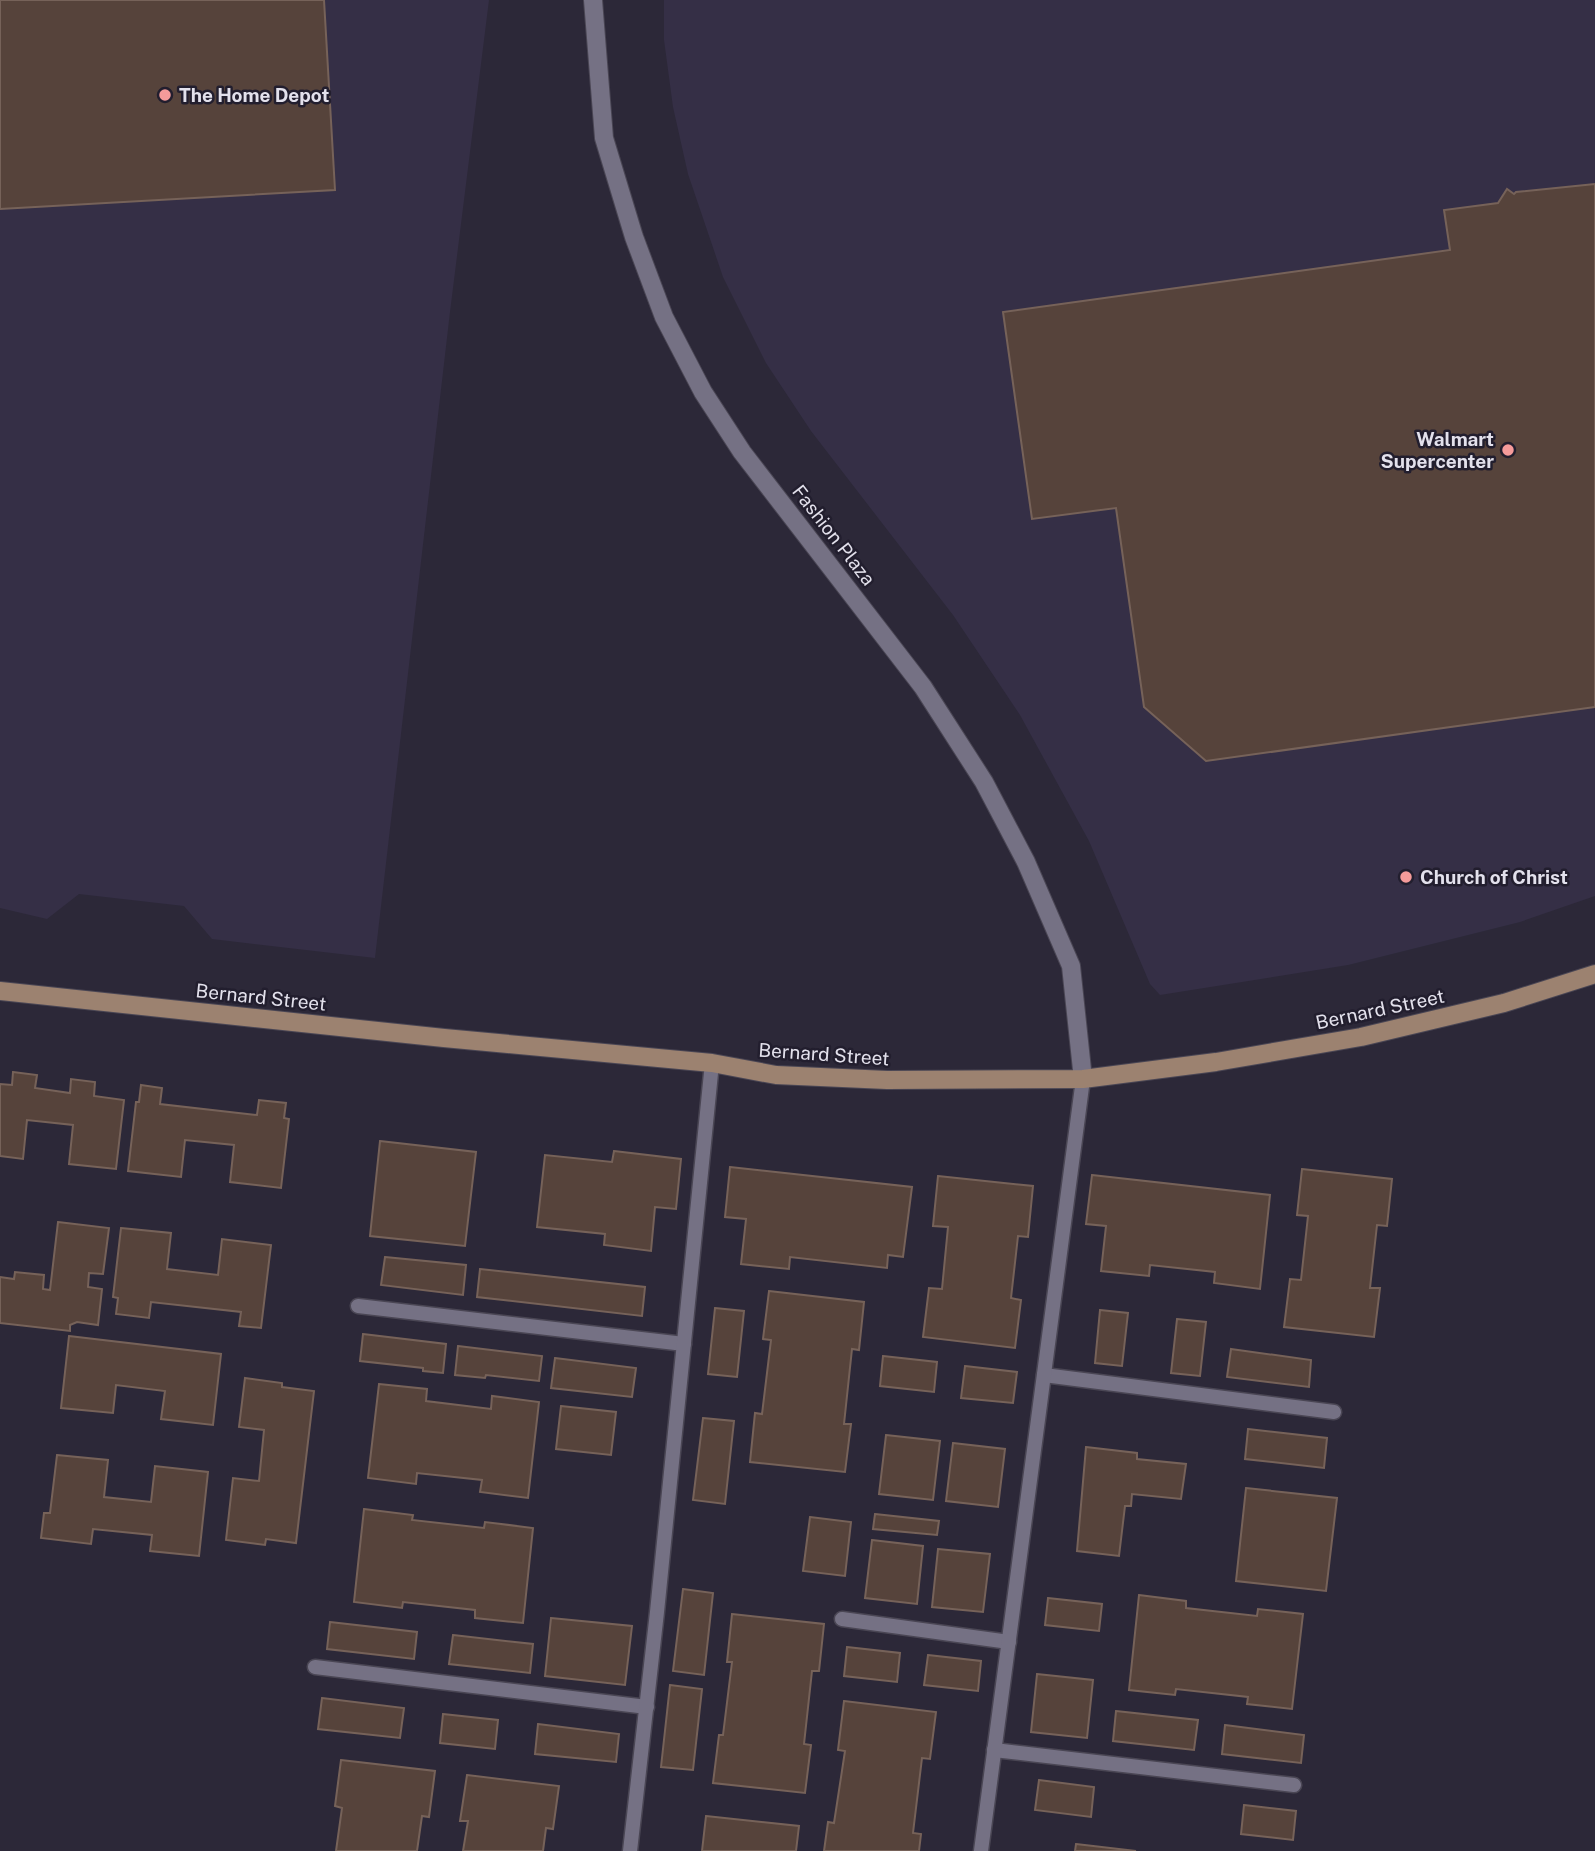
<svg xmlns="http://www.w3.org/2000/svg" width="1595" height="1851" font-family="'Public Sans',sans-serif">
  <style>
    .built { fill: #352f46 }
    .building { fill: #56433b; stroke: #766259; stroke-width: 2 }
    .lines { fill: none; stroke-linecap: round; stroke-linejoin: round }
    .lane-casing { stroke: #4a4654; stroke-width: 17 }
    .street-casing { stroke: #4a4654; stroke-width: 20 }
    .secondary-casing { stroke: #4a4654; stroke-width: 20 }
    .lane { stroke: #757184; stroke-width: 14 }
    .street { stroke: #757184; stroke-width: 18 }
    .secondary { stroke: #9c8270; stroke-width: 18 }
    .poi-dot { fill: #f59b9a; stroke: #221e2e; stroke-width: 2.5 }
    .labels { text-anchor: middle; stroke-width: 5; stroke-linejoin: round; paint-order: stroke }
    .poi-label { font-size: 19px; font-weight: bold; fill: #e3e1ec; stroke: #221e2e; text-anchor: start }
    .street-label { font-size: 19px; fill: #e3e1ec; stroke: #221e2e }
  </style>
  <rect width="100%" height="100%" fill="#2c2838"/>
  <g class="built">
    <path d="M0,0H489L450,312L375,958L212,939L184,906L79,894L47,919L0,908Z"/>
    <path d="M664,0H1595V896L1520,922L1348,965L1160,995L1150,984L1089,841L1020,715L953,615L811,431L766,363L723,277L688,174L673,107L664,40Z"/>
  </g>
  <g class="building">
    <path d="M0,0H324L335,190L0,209Z"/>
    <path d="M1595,184V707L1206,761L1144,707L1116,508L1032,519L1003,312L1450,250L1444,210L1498,203L1507,189L1514,194L1516,192Z"/>
    <path d="M13,1072L37,1075L35,1088L70,1093L71,1079L95,1082L94,1096L124,1100L116,1169L69,1164L73,1125L27,1120L23,1159L0,1156V1084L12,1085Z"/>
    <path d="M141,1085L162,1088L160,1104L257,1115L259,1100L286,1103L284,1118L289,1119L281,1188L230,1182L234,1145L185,1140L181,1177L128,1171L136,1102H139Z"/>
    <path d="M380,1141L476,1152L465,1246L370,1236Z"/>
    <path d="M614,1151L681,1159L676,1209L655,1207L651,1251L604,1245L605,1234L537,1227L545,1155L612,1162Z"/>
    <path d="M730,1167L912,1187L903,1257L888,1255L887,1268L790,1257L789,1269L741,1264L746,1219L725,1217Z"/>
    <path d="M1302,1169L1392,1179L1387,1226L1377,1225L1370,1288H1380L1374,1337L1284,1327L1290,1279L1301,1280L1308,1216L1297,1215Z"/>
    <path d="M1092,1175L1270,1195L1260,1289L1214,1283L1215,1272L1150,1265L1149,1276L1101,1271L1106,1226L1086,1224Z"/>
    <path d="M938,1176L1033,1186L1028,1237L1018,1236L1011,1298L1021,1300L1015,1348L923,1337L929,1288L942,1289L948,1227L933,1226Z"/>
    <path d="M58,1222L109,1228L103,1274L89,1273L88,1287L102,1289L98,1325L77,1322L70,1325V1331L0,1323V1277L14,1279L15,1272L44,1275L43,1289L50,1290Z"/>
    <path d="M121,1228L171,1233L167,1269L218,1275L222,1239L271,1245L261,1328L239,1326L241,1312L151,1302L149,1318L116,1314L118,1298L113,1297Z"/>
    <path d="M385,1257L466,1265L463,1295L381,1285Z"/>
    <path d="M480,1269L645,1287L642,1316L477,1297Z"/>
    <path d="M769,1291L864,1302L859,1350L852,1349L844,1424H851L845,1472L750,1462L755,1413L762,1414L771,1340L763,1339Z"/>
    <path d="M715,1308L744,1311L737,1377L708,1374Z"/>
    <path d="M1100,1310L1128,1313L1122,1366L1095,1363Z"/>
    <path d="M1177,1319L1206,1322L1200,1376L1171,1373Z"/>
    <path d="M363,1334L446,1344L443,1373L423,1371V1368L360,1361Z"/>
    <path d="M69,1336L221,1354L213,1425L161,1419L165,1391L116,1385L113,1413L61,1408Z"/>
    <path d="M458,1346L542,1356L539,1381L486,1375L485,1378L455,1375Z"/>
    <path d="M1231,1349L1311,1360L1309,1387L1227,1377Z"/>
    <path d="M883,1356L937,1362L934,1392L880,1386Z"/>
    <path d="M555,1358L636,1368L632,1397L551,1388Z"/>
    <path d="M965,1366L1017,1372L1013,1403L961,1398Z"/>
    <path d="M245,1378L282,1383V1387L314,1391L296,1543L266,1539L265,1545L226,1540L233,1478L259,1481L264,1430L239,1427Z"/>
    <path d="M379,1384L427,1389L426,1401L491,1409L492,1396L539,1402L528,1498L480,1492L482,1480L417,1473L416,1484L368,1478Z"/>
    <path d="M561,1406L616,1412L611,1455L556,1449Z"/>
    <path d="M703,1418L734,1421L725,1504L693,1500Z"/>
    <path d="M1248,1429L1327,1438L1324,1468L1245,1459Z"/>
    <path d="M886,1435L940,1441L933,1500L879,1494Z"/>
    <path d="M953,1443L1005,1449L998,1507L946,1501Z"/>
    <path d="M1086,1447L1137,1453V1459L1186,1464L1181,1499L1132,1494L1131,1506H1125L1119,1556L1077,1551Z"/>
    <path d="M57,1455L108,1460L104,1497L151,1502L155,1466L208,1472L199,1556L150,1551L152,1535L93,1529L91,1544L41,1538L44,1513H50Z"/>
    <path d="M1246,1488L1337,1498L1326,1591L1236,1581Z"/>
    <path d="M364,1509L413,1515L412,1520L484,1528L485,1522L533,1528L523,1623L475,1618V1610L403,1602L402,1608L354,1602Z"/>
    <path d="M875,1514L939,1521L937,1535L873,1529Z"/>
    <path d="M810,1517L851,1522L845,1576L803,1571Z"/>
    <path d="M872,1540L923,1546L917,1604L865,1598Z"/>
    <path d="M938,1549L990,1554L983,1612L932,1607Z"/>
    <path d="M683,1589L713,1593L704,1675L673,1671Z"/>
    <path d="M1139,1595L1186,1601V1608L1257,1616L1258,1609L1303,1614L1292,1709L1247,1704L1248,1697L1176,1689L1175,1695L1129,1690Z"/>
    <path d="M1048,1598L1102,1604L1099,1631L1045,1625Z"/>
    <path d="M732,1614L824,1624L819,1671H812L804,1744L811,1745L805,1793L713,1783L719,1735H723L732,1662H727Z"/>
    <path d="M551,1618L632,1626L625,1685L545,1676Z"/>
    <path d="M330,1622L417,1632L414,1659L327,1649Z"/>
    <path d="M453,1635L533,1644L530,1673L449,1664Z"/>
    <path d="M847,1647L900,1653L897,1682L844,1676Z"/>
    <path d="M928,1655L981,1661L978,1691L924,1685Z"/>
    <path d="M1037,1674L1093,1680L1087,1738L1031,1732Z"/>
    <path d="M670,1685L702,1689L693,1770L661,1767Z"/>
    <path d="M322,1698L404,1708L400,1738L318,1729Z"/>
    <path d="M844,1701L936,1712L930,1759L922,1758L913,1833L921,1834L919,1851H824L828,1822L834,1823L845,1751L838,1750Z"/>
    <path d="M1116,1711L1198,1720L1194,1750L1113,1741Z"/>
    <path d="M443,1714L498,1720L495,1749L440,1743Z"/>
    <path d="M538,1724L619,1734L616,1762L535,1754Z"/>
    <path d="M1225,1725L1304,1735L1301,1763L1222,1754Z"/>
    <path d="M341,1760L435,1771L429,1817L422,1816L417,1851H336L342,1808L335,1806Z"/>
    <path d="M467,1775L559,1786L553,1829L546,1828L543,1851H463L468,1821H460Z"/>
    <path d="M1039,1780L1094,1787L1091,1817L1035,1810Z"/>
    <path d="M1244,1805L1296,1811L1293,1840L1241,1834Z"/>
    <path d="M706,1816L799,1826L796,1851H702Z"/>
    <path d="M1076,1844L1136,1851H1075Z"/>
  </g>
  <g class="lines">
    <g class="lane-casing">
      <g id="lane">
        <path d="M358,1306L684,1344"/>
        <path d="M1044,1375L1334,1412"/>
        <path d="M842,1619L1009,1642"/>
        <path d="M315,1667L647,1707"/>
        <path d="M994,1750L1294,1785"/>
        <path d="M630,1851L657,1612L712,1063"/>
        <path d="M981,1851L1083,1079"/>
      </g>
    </g>
    <g class="street-casing">
      <path id="street" d="M593,0L604,138L634,237L664,317L703,392L742,452L923,687L984,782L1026,862L1071,966L1083,1079"/>
    </g>
    <g class="secondary-casing">
      <path id="secondary" d="M0,991L444,1038L712,1063L776,1075L887,1080L1083,1079L1216,1062L1361,1037L1504,1003L1595,974"/>
    </g>
    <use href="#lane" class="lane"/>
    <use href="#street" class="street"/>
    <use href="#secondary" class="secondary"/>
  </g>
  <g class="poi-dot">
    <circle cx="165" cy="95" r="7"/>
    <circle cx="1508" cy="450" r="7"/>
    <circle cx="1406" cy="877" r="7"/>
  </g>
  <g class="labels">
    <g class="poi-label">
      <text x="179" y="102">The Home Depot</text>
      <text x="1494" y="446" text-anchor="end">Walmart<tspan x="1494" dy="22">Supercenter</tspan></text>
      <text x="1420" y="884">Church of Christ</text>
    </g>
    <g class="street-label">
      <text transform="translate(834 535) rotate(52)" y="7">Fashion Plaza</text>
      <text transform="translate(261 997) rotate(6)" y="7">Bernard Street</text>
      <text transform="translate(1380 1009) rotate(-12)" y="7">Bernard Street</text>
      <text transform="translate(824 1054) rotate(4)" y="7">Bernard Street</text>
    </g>
  </g>
</svg>
